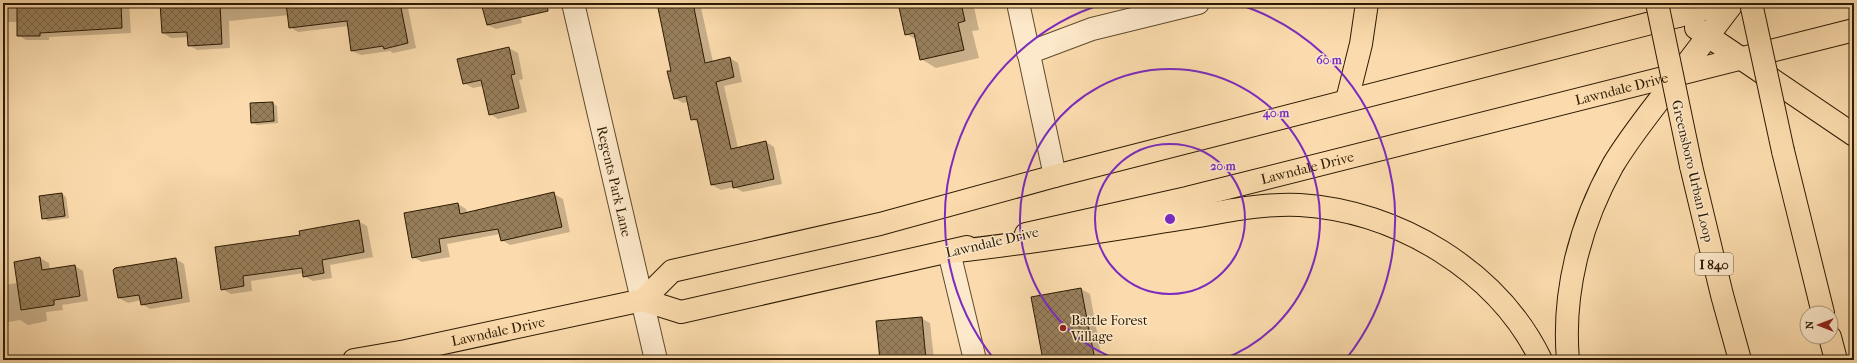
<svg xmlns="http://www.w3.org/2000/svg" width="1857" height="363" font-family="'IM FELL French Canon',serif">
  <style>
    .shadow { fill: #0003 }
    .building { fill: url(#building-cross-hatch); stroke: #2d1b02 }
    .lines { fill: none; stroke-linecap: round; stroke-linejoin: round }
    .minor-casing { stroke: #604b2d; stroke-width: 24 }
    .major-casing { stroke: #2d1b02; stroke-width: 24 }
    .highway-casing { stroke: #2d1b02; stroke-width: 24 }
    .minor { stroke: #fce8ca; stroke-width: 22 }
    .major { stroke: #fbdbad; stroke-width: 22 }
    .highway { stroke: #fbdbad; stroke-width: 22 }
    .highway-bridge-casing { stroke: #2d1b02; stroke-width: 24; stroke-linecap: butt }
    .highway-bridge { stroke: #fbdbad; stroke-width: 22 }
    .ring { fill: none; stroke: #7b2cbf; stroke-width: 2 }
    .poi-dot { fill: #8f2418; stroke: #fce8ca; stroke-width: 1.5 }
    .labels { text-anchor: middle; stroke-width: 3; stroke-linejoin: round; paint-order: stroke }
    .shield { fill: #fce8ca; stroke: #6b583e; stroke-width: 1 }
    .shield-label { font-size: 13px; font-weight: bold; fill: #2d1b02 }
    .street-label { font-size: 14px; fill: #2d1b02; stroke: #fce8ca }
    .poi-label { font-size: 14px; fill: #2d1b02; stroke: #fce8ca; text-anchor: start }
    .centre { fill: #7b2cbf; stroke: #fce8ca; stroke-width: 2 }
    .ring-label { font-size: 12px; text-anchor: middle; font-weight: bold; fill: #7b2cbf; stroke: #fce8ca; stroke-width: 3; stroke-linejoin: round; paint-order: stroke }
  </style>
  <defs>
    <pattern id="building-cross-hatch" width="8" height="8" patternUnits="userSpaceOnUse"><rect width="8" height="8" fill="#987f5b"/><path d="M0 0l8 8M0 8l8-8" fill="none" stroke="#7c6749"/></pattern>
  </defs>
  <rect width="100%" height="100%" fill="#fbdbad"/>
  <filter id="stains"><feTurbulence type="fractalNoise" baseFrequency=".005" numOctaves="4"/><feColorMatrix values="0 0 0 0 .2 0 0 0 0 .09 0 0 0 0 .02 0 0 0 .5 -.17"/></filter>
  <radialGradient id="worn" r=".72"><stop offset=".6" stop-color="#630" stop-opacity="0"/><stop offset="1" stop-color="#630" stop-opacity=".3"/></radialGradient>
  <g class="shadow">
    <path d="M3,3H129L131,33L49,37V40H26L18,35V22H3Z"/>
    <path d="M174,3H407L416,48L393,53L390,51L361,55L352,51L349,26L298,32L290,27L289,15L229,21L230,48L197,50L189,45V37L171,38L163,33Z"/>
    <path d="M482,3H517L522,23L496,29L487,25Z"/>
    <path d="M658,3H700L713,62L730,58L738,63L742,82L724,86L738,148L766,142L774,147L782,184L743,192L734,187L721,190L712,185L699,123L692,119L688,102L683,103L674,98L672,71Z"/>
    <path d="M899,3H973L979,30L972,31L979,58L936,68L921,59L917,40L906,34Z"/>
    <path d="M509,48L518,53L523,79L519,80L527,112L498,119L490,114L483,86L473,88L464,83Z"/>
    <path d="M272,103L277,106L278,123L257,125L252,122Z"/>
    <path d="M62,194L66,197L69,218L48,221L43,218Z"/>
    <path d="M554,194L563,199L570,232L510,245L502,240L500,234L447,244L450,257L422,262L413,257L458,204L466,209L467,213Z"/>
    <path d="M358,221L367,226L373,257L330,265L332,278L313,281L304,276V273L251,281L252,291L231,294L222,289L301,235Z"/>
    <path d="M40,258L49,263L50,270L75,266L83,271L88,301L62,305L63,310L46,312L47,321L28,325L20,320L3,323V285L18,283Z"/>
    <path d="M176,259L184,264L190,302L150,309L142,304L141,300L128,303L119,298Z"/>
    <path d="M1081,289L1090,294L1102,360H1044Z"/>
    <path d="M921,318L930,323L934,360H881Z"/>
  </g>
  <g class="building">
    <path d="M17,3H121L122,28L40,33V36H17Z"/>
    <path d="M160,3H220L222,44L188,46L187,32L162,33Z"/>
    <path d="M286,3H400L408,43L384,49L383,46L351,51L347,21L289,28Z"/>
    <path d="M481,3H547L548,11L487,25Z"/>
    <path d="M657,3H693L705,63L730,57L734,77L716,82L731,149L766,141L774,179L733,188L732,181L711,185L697,119L691,120L686,96L674,99L667,71H671Z"/>
    <path d="M898,3H961L965,21L958,23L964,50L920,60L914,33L905,35Z"/>
    <path d="M509,47L515,74L511,75L519,108L489,115L481,80L463,84L457,59Z"/>
    <path d="M273,102L274,121L251,123L250,103Z"/>
    <path d="M554,192L562,227L501,241L498,229L439,239L441,252L412,258L404,213L458,203L460,214Z"/>
    <path d="M62,193L65,216L42,219L39,196Z"/>
    <path d="M359,220L364,252L322,260L324,273L303,277L302,268L243,276L244,286L221,290L215,247L300,235L299,231Z"/>
    <path d="M40,257L42,270L75,265L80,296L54,300V305L21,310L14,262Z"/>
    <path d="M176,258L182,298L141,305L139,295L118,298L113,270L115,268Z"/>
    <path d="M1081,288L1095,360H1043L1031,297Z"/>
    <path d="M922,317L926,360H880L876,321Z"/>
  </g>
  <g class="lines">
    <g class="minor-casing">
      <g id="minor">
        <path id="s1" d="M573,3L656,360"/>
        <path d="M1018,3L1055,176"/>
        <path d="M1028,53L1092,29L1198,3"/>
        <path d="M949,252L975,360"/>
      </g>
    </g>
    <g class="major-casing">
      <g id="major">
        <path d="M1696,28L1742,59"/>
        <path d="M1679,74L1733,3"/>
        <path id="s2" d="M1026,234L1187,198L1854,30"/>
        <path d="M643,300L672,271L880,224L1055,176L1729,3"/>
        <path id="s3" d="M354,360L406,351L643,300L681,312L967,247"/>
      </g>
    </g>
    <g class="highway-casing">
      <g id="highway">
        <path d="M1657,3L1678,16"/>
        <path d="M1742,59L1854,135"/>
        <path d="M1347,100L1361,44L1367,3"/>
        <path d="M1783,151L1823,313"/>
        <path d="M1691,166L1722,295L1740,360"/>
        <path d="M949,252C1026,244 1103,231 1180,219C1220,213 1259,203 1300,205C1398,211 1498,271 1541,360"/>
        <path d="M1830,337L1836,360"/>
        <path d="M1568,360C1562,293 1580,224 1613,165C1632,133 1657,104 1679,74"/>
      </g>
    </g>
    <use href="#minor" class="minor"/>
    <use href="#major" class="major"/>
    <use href="#highway" class="highway"/>
    <g class="highway-bridge-casing">
      <g id="highway-bridge">
        <path d="M1657,3L1691,166"/>
        <path d="M1751,3L1783,151"/>
      </g>
    </g>
    <use href="#highway-bridge" class="highway-bridge"/>
  </g>
  <g class="ring">
    <circle cx="1170" cy="219" r="75"/>
    <path d="M1119 360A150 150 0 1 1 1221 360"/>
    <path d="M994 359A225 225 0 0 1 1106 3M1234 3A225 225 0 0 1 1346 359"/>
  </g>
  <circle class="poi-dot" cx="1063" cy="328" r="4"/>
  <g class="labels">
    <rect class="shield" x="1695" y="253" width="38" height="22" rx="3"/>
    <g class="shield-label">
      <text x="1714" y="269">I 840</text>
    </g>
    <g class="street-label">
      <text dy="5" stroke="none"><textPath href="#s2" startOffset="613">Lawndale Drive</textPath></text>
      <text dy="5" stroke="none"><textPath href="#s2" startOffset="289">Lawndale Drive</textPath></text>
      <text transform="translate(1693 171) rotate(77)" y="5">Greensboro Urban Loop</text>
      <text dy="5" stroke="none"><textPath href="#s1" startOffset="183">Regents Park Lane</textPath></text>
      <text transform="translate(992 242) rotate(-13)" y="5">Lawndale Drive</text>
      <text dy="5" stroke="none"><textPath href="#s3" startOffset="147">Lawndale Drive</textPath></text>
    </g>
    <g class="poi-label">
      <text x="1071" y="325">Battle Forest<tspan x="1071" dy="16">Village</tspan></text>
    </g>
  </g>
  <circle cx="1170" cy="219" r="6" class="centre"/>
  <g class="ring-label">
    <text x="1329" y="64">60 m</text>
    <text x="1276" y="117">40 m</text>
    <text x="1223" y="170">20 m</text>
  </g>
  <rect width="1857" height="363" fill="none" stroke="#fbdbad" stroke-width="16"/>
  <rect x="4" y="4" width="1849" height="355" fill="none" stroke="#2d1b02" stroke-width="2"/>
  <rect x="8" y="8" width="1841" height="347" fill="none" stroke="#2d1b02"/>
  <g transform="translate(1819 325) rotate(270)"><circle r="19" fill="#fce8ca" stroke="#a9967a"/>
  <path d="M0-3L7 15L0 10L-7 15Z" fill="#8f2418"/>
  <text y="-6" font-size="11" font-weight="bold" text-anchor="middle" fill="#2d1b02">N</text>
  </g>
  <rect width="100%" height="100%" filter="url(#stains)"/>
  <rect width="100%" height="100%" fill="url(#worn)"/>
</svg>
